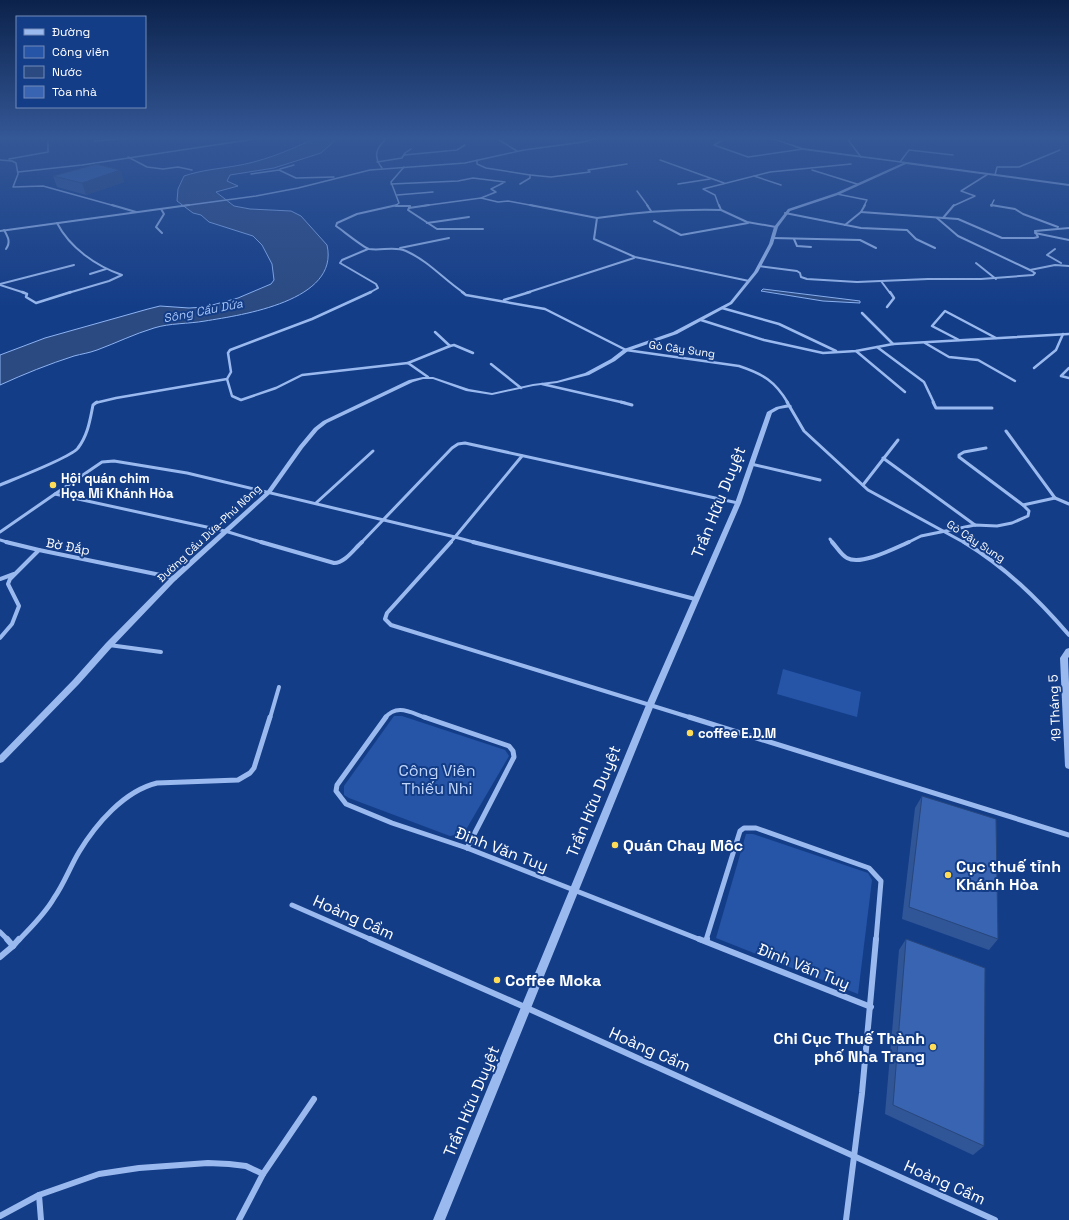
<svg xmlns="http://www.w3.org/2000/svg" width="1069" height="1220" font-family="'Space Grotesk',sans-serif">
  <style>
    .green { fill: #2655a7 }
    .water { fill: #2b4a82; stroke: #8cb3f3 }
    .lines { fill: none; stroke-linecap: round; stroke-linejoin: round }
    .minor-far6 { stroke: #9abaef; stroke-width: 1.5 }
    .minor-far5 { stroke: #9abaef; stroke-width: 2 }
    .minor-far4 { stroke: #9abaef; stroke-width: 2.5 }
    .minor-far3 { stroke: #9abaef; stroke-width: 3 }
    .minor-far2 { stroke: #9abaef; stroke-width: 4 }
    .minor-far1 { stroke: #9abaef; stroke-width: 5 }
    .minor { stroke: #9abaef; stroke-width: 6 }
    .tertiary { fill: #9abaef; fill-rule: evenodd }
    .wall { fill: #305698 }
    .shaded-wall { fill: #27467c }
    .building { fill: #3864b1; stroke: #27467c }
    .poi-dot { fill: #ffdc58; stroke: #143d88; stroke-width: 1.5 }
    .labels { text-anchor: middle; stroke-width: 4; stroke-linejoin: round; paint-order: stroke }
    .far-street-label { font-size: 11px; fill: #fff; stroke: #143d88 }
    .far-water-label { font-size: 12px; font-style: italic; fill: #a5c4f7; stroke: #143d88 }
    .poi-label { font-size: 13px; font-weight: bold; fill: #fff; stroke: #143d88; text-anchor: start }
    .street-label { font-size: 13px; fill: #fff; stroke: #143d88 }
    .near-street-label { font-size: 16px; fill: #fff; stroke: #143d88 }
    .near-park-label { font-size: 16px; fill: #c0d6fb; stroke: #143d88 }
    .near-poi-label { font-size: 16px; font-weight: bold; fill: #fff; stroke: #143d88; text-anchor: start }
  </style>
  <rect width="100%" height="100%" fill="#143d88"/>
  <g class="green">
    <path d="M783,669L861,692L857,717L777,694Z"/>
    <path d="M394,716H402L505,750L509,756L464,833L450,836L349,798L344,795V786Z"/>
    <path d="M746,834H753L868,873L872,880L858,994L716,938Z"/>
  </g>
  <g class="water">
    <path d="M308,137H339L321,153L274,168L230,175L227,181L238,186L216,192L234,206L250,209L291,211L301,216L327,245C340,301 242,315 205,321C188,324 170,323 154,328C134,334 116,343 97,350C89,353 81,354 74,356C49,364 24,374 0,385V355L45,338L148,309L160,306L189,308L205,307L238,298L271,284L274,280L272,264L262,245L253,236L209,222L201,215L193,213L177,201L178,189L184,176C202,170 217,169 235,166C260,162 286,152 309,141Z"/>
    <path d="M763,289L860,301V303L823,301L761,291Z"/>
  </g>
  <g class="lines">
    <g class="minor-far6">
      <path d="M494,137L517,151"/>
      <path d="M854,137L848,140L861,157"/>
      <path d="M94,141L146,137"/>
      <path d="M721,141L714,145L748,157L803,149"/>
      <path d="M404,155L457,150L465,145"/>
      <path d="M128,157L147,167L163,169L178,167L192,170"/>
      <path d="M9,159L48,152V140"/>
      <path d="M0,160L12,161L16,163L18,174L13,187L43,186L115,206"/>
      <path d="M477,160V164L486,168L530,175V178L520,184"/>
      <path d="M660,160L724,183"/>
      <path d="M377,162L402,158L405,153L411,149"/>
      <path d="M900,162L909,150L953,155"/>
      <path d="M382,168C374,158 375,150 384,141V137H387"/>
      <path d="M280,169L294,165"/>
      <path d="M812,170L857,184"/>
      <path d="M18,172L82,165L248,140L252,138L251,137"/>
      <path d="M251,174L279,170L296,178L334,177"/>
      <path d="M530,175L551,177L590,172L588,170L627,164"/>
      <path d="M995,175L997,167H1019L1060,150"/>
      <path d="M754,176L781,185"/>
      <path d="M391,184L458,181L473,178L505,182"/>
      <path d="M678,184L710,179"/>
      <path d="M637,191L648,206"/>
      <path d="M837,194L867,200L864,206"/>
      <path d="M397,195L433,192"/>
      <path d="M481,198L496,192L491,189L503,183"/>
      <path d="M182,206L256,196L298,188L370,170L465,163L524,150L583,142L601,137"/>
      <path d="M395,206L399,203L391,182L404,167"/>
      <path d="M396,206H410"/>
      <path d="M422,206L481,198L498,202L508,201L535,206"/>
      <path d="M719,206L715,195L703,189L770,172L851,164"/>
      <path d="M953,206L975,196L961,191L988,174"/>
      <path d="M992,206H991L994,200"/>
    </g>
    <g class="minor-far5">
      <path d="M112,205L136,212"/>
      <path d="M397,205L357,214L337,223L336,226C342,230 364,248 369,249C381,251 395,246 406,251C430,262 443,279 464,293"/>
      <path d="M530,205L597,218"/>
      <path d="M647,205L651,211"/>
      <path d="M719,205L721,210L747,222L776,227"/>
      <path d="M865,205L861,212L958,219L1002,238H1034L1038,237L1035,231L1069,228"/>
      <path d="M991,205L1015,209L1023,214L1058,227"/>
      <path d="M396,206H410L409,208L429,205"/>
      <path d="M409,208L408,210L437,229H483"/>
      <path d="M161,209L164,214L156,227L162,233"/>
      <path d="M721,210C679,209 638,212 597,218L594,239L635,257L749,281"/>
      <path d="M785,213L861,228L907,230L916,239L935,248"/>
      <path d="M937,218L958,236L1030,270"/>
      <path d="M943,218L954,205"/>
      <path d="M654,221L681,235L748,223"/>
      <path d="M57,223C70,248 96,266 122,275L109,281L68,293"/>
      <path d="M427,223L469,217"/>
      <path d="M845,225L861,212"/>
      <path d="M4,230C8,237 11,242 6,249"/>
      <path d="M0,231L189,205"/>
      <path d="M1035,233L1069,240"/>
      <path d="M773,238L860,240L876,248"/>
      <path d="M794,239L797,246L811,247"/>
      <path d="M400,248L449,238"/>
      <path d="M368,249L342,260L340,263L376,284L378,288L369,293"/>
      <path d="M1055,249L1047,255L1061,263"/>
      <path d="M976,263L996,279"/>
      <path d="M759,266L797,271L800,273L801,277L807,279L857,282L928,279H981L1033,275L1035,273L1030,270L1055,265L1069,266"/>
      <path d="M90,274L106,269"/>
      <path d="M881,281L890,293"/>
      <path d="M0,284L74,265"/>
      <path d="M0,285L25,293"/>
      <path d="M526,293L634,258"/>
    </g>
    <g class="minor-far4">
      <path d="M22,292L27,294L26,297L36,303L71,292"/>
      <path d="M462,292L466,295L545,309L626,350L739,366C763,374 775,381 788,403"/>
      <path d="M504,300L530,292"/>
      <path d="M887,307L894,298L890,292"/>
      <path d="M722,308L779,324L836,351"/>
      <path d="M862,313L893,344"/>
      <path d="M701,320L764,340L823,353L856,351L893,344L1069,334"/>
      <path d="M435,332L450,346L454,345L473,353"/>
      <path d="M959,340L932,326L945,311L996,338"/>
      <path d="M925,343L949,357L978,360L1015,381"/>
      <path d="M877,347L924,382L934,403"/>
      <path d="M856,351L905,392"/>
      <path d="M408,363L450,346"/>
      <path d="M491,364L521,388"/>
      <path d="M1034,368L1056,350L1063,334"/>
      <path d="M1069,368L1061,376L1069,378"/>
      <path d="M227,379L232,396L241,400L276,388L302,375L408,363L428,377"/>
      <path d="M542,384L625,403"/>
      <path d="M95,403L116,398L227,379L231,372L228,353L230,350L312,319L371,292"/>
    </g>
    <g class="minor-far3">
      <path d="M621,402L632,405"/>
      <path d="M787,402L804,431L868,490L965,543"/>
      <path d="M933,402L936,408H992"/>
      <path d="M1006,431L1055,498"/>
      <path d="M883,458L975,525"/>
      <path d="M751,464L820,480"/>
      <path d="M0,485C14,479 72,457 78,448C88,435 90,420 93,405L97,402"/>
      <path d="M863,485L898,440"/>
      <path d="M55,494L102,462L114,461L187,473L455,537L450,543"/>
      <path d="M316,503L373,451"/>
      <path d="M1023,505L1055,498L1069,504"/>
      <path d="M0,532L55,494L225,531L264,543"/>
      <path d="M830,539L833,543"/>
      <path d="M0,540L10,543"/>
      <path d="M361,543L452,448L458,444L465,443L738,503"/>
      <path d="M477,543L455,537L522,456"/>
      <path d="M907,543L921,536L975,525L997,526L1012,523L1028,516L1029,511L1023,505L959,457V455L964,452L986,448"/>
    </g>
    <g class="minor-far2">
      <path d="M6,542L39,550"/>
      <path d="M261,542L334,563C345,563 354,549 362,542"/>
      <path d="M451,542L387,613L385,619L391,625L692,718"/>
      <path d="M473,542L695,599"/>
      <path d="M832,542C836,546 841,555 847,558C861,566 895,548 909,542"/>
      <path d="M964,542C1005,567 1037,598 1069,635"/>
      <path d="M0,579L14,574"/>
      <path d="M0,638L12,624L19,606L8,584L10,579L39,550L175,578"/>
      <path d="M109,645L161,652"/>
      <path d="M270,718L279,687"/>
      <path d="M385,718C397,703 411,713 427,718"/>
    </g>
    <g class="minor-far1">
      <path d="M386,717L337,785L336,791L346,804L392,823L467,848"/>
      <path d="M424,717L509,746L513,751L514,757L467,848"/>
      <path d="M689,717L1069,835"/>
      <path d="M467,848L701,940"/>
      <path d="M292,905L372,940"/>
      <path d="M0,932L8,940"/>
      <path d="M19,940C31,927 45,914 54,898C64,884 70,867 79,852C96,824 124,791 157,783L238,780L250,773L254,768L270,717"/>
      <path d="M706,940L740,831L744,828H756L869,868L881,881L876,940"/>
    </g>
    <g class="minor">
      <path d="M370,939L527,1008L995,1220"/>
      <path d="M699,939L871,1007"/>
      <path d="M706,941L707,939"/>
      <path d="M13,946L19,939"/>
      <path d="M0,957L13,946L7,939"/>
      <path d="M263,1174L314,1099"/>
      <path d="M0,1216L39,1195"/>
      <path d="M41,1220L39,1195L99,1174L139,1168L208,1163L229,1164L246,1166L263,1174L239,1220"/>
      <path d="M846,1220L862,1093L876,939"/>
    </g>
    <g class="tertiary">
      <path d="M767,137H769L803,148L1069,184V186L906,164L838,195L790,211L778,227L773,244L758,272L732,304L677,334L628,351L615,361L589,375L557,383L533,386L492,395L466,391L433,379H423L413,382L327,423L318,430L303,448L271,493L174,582L112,647L79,684L3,762L0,763V755L73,680L106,643L170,578L267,491L299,446L314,428L323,421L409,380L423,377H433L469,389L492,393L533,384L557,381L585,373L611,359L624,349L673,332L730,302L754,272L769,244L774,227L788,209L836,193L903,163L803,150Z"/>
      <path d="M789,404L792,406L791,407L779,409L772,413L741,503L654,705L445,1220H433L646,705L735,503L767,412L776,407Z"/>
      <path d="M1069,648V657L1068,658L1069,683V769L1066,768L1065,766L1060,658L1066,649Z"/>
    </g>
  </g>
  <g class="wall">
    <path d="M120,170L124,182L86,195L57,187L53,176Z"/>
    <path d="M922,796L998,939L989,950L902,919L915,808Z"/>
    <path d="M906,939L984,1146L973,1155L885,1114L899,950Z"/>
  </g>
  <path class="shaded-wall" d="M120,170L124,182L86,195L82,183Z"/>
  <g class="building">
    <path d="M96,164L120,170L82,183L53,176Z"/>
    <path d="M922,796L996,819L998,939L909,907Z"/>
    <path d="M906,939L985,968L984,1146L893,1105Z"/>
  </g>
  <linearGradient id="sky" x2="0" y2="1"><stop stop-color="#0b224b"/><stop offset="0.45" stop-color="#345796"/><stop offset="1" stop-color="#345796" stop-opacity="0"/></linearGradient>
  <rect width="1069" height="307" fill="url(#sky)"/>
  <g class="poi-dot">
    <circle cx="53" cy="485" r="4"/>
    <circle cx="690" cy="733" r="4"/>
    <circle cx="615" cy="845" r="4"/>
    <circle cx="948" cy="875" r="4"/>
    <circle cx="497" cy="980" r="4"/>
    <circle cx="933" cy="1047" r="4"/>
  </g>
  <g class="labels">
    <g class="far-street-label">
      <text transform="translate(682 349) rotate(8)" y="4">Gò Cây Sung</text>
      <text transform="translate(209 533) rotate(-43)" y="4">Đường Cầu Dứa-Phú Nông</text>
      <text transform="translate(976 541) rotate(33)" y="4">Gò Cây Sung</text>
    </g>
    <g class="far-water-label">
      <text transform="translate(203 311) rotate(-11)" y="4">Sông Cầu Dứa</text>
    </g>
    <g class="poi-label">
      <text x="61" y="483">Hội quán chim<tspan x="61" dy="15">Họa Mi Khánh Hòa</tspan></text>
      <text x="698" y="738">coffee E.D.M</text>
    </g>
    <g class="street-label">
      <text transform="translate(68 546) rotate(11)" y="5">Bờ Đắp</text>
      <text transform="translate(1054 708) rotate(-93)" y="5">19 Tháng 5</text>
    </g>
    <g class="near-street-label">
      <text transform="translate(718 502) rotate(-68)" y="6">Trần Hữu Duyệt</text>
      <text transform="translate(593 801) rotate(-68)" y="6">Trần Hữu Duyệt</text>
      <text transform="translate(502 849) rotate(21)" y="6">Đinh Văn Tuy</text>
      <text transform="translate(354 917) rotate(24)" y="6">Hoàng Cầm</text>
      <text transform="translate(804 966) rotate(22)" y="6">Đinh Văn Tuy</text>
      <text transform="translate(650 1049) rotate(24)" y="6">Hoàng Cầm</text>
      <text transform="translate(471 1101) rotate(-67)" y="6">Trần Hữu Duyệt</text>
      <text transform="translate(945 1182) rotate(24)" y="6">Hoàng Cầm</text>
    </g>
    <g class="near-park-label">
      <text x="437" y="776">Công Viên<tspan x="437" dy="18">Thiếu Nhi</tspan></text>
    </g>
    <g class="near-poi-label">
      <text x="623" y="851">Quán Chay Môc</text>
      <text x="956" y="872">Cục thuế tỉnh<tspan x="956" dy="18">Khánh Hòa</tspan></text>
      <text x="505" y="986">Coffee Moka</text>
      <text x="925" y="1044" text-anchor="end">Chi Cục Thuế Thành<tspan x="925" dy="18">phố Nha Trang</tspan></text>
    </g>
  </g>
  <rect x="16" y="16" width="130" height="92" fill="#143d88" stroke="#728bb8"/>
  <rect x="24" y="29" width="20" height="6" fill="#9abaef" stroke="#728bb8"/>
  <text x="52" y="36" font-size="12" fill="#ffffff">Đường</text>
  <rect x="24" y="46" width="20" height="12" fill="#2655a7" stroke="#728bb8"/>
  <text x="52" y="56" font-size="12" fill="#ffffff">Công viên</text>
  <rect x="24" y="66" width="20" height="12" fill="#2b4a82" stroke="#728bb8"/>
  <text x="52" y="76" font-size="12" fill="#ffffff">Nước</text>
  <rect x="24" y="86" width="20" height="12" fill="#3864b1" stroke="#728bb8"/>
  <text x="52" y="96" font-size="12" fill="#ffffff">Tòa nhà</text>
</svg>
